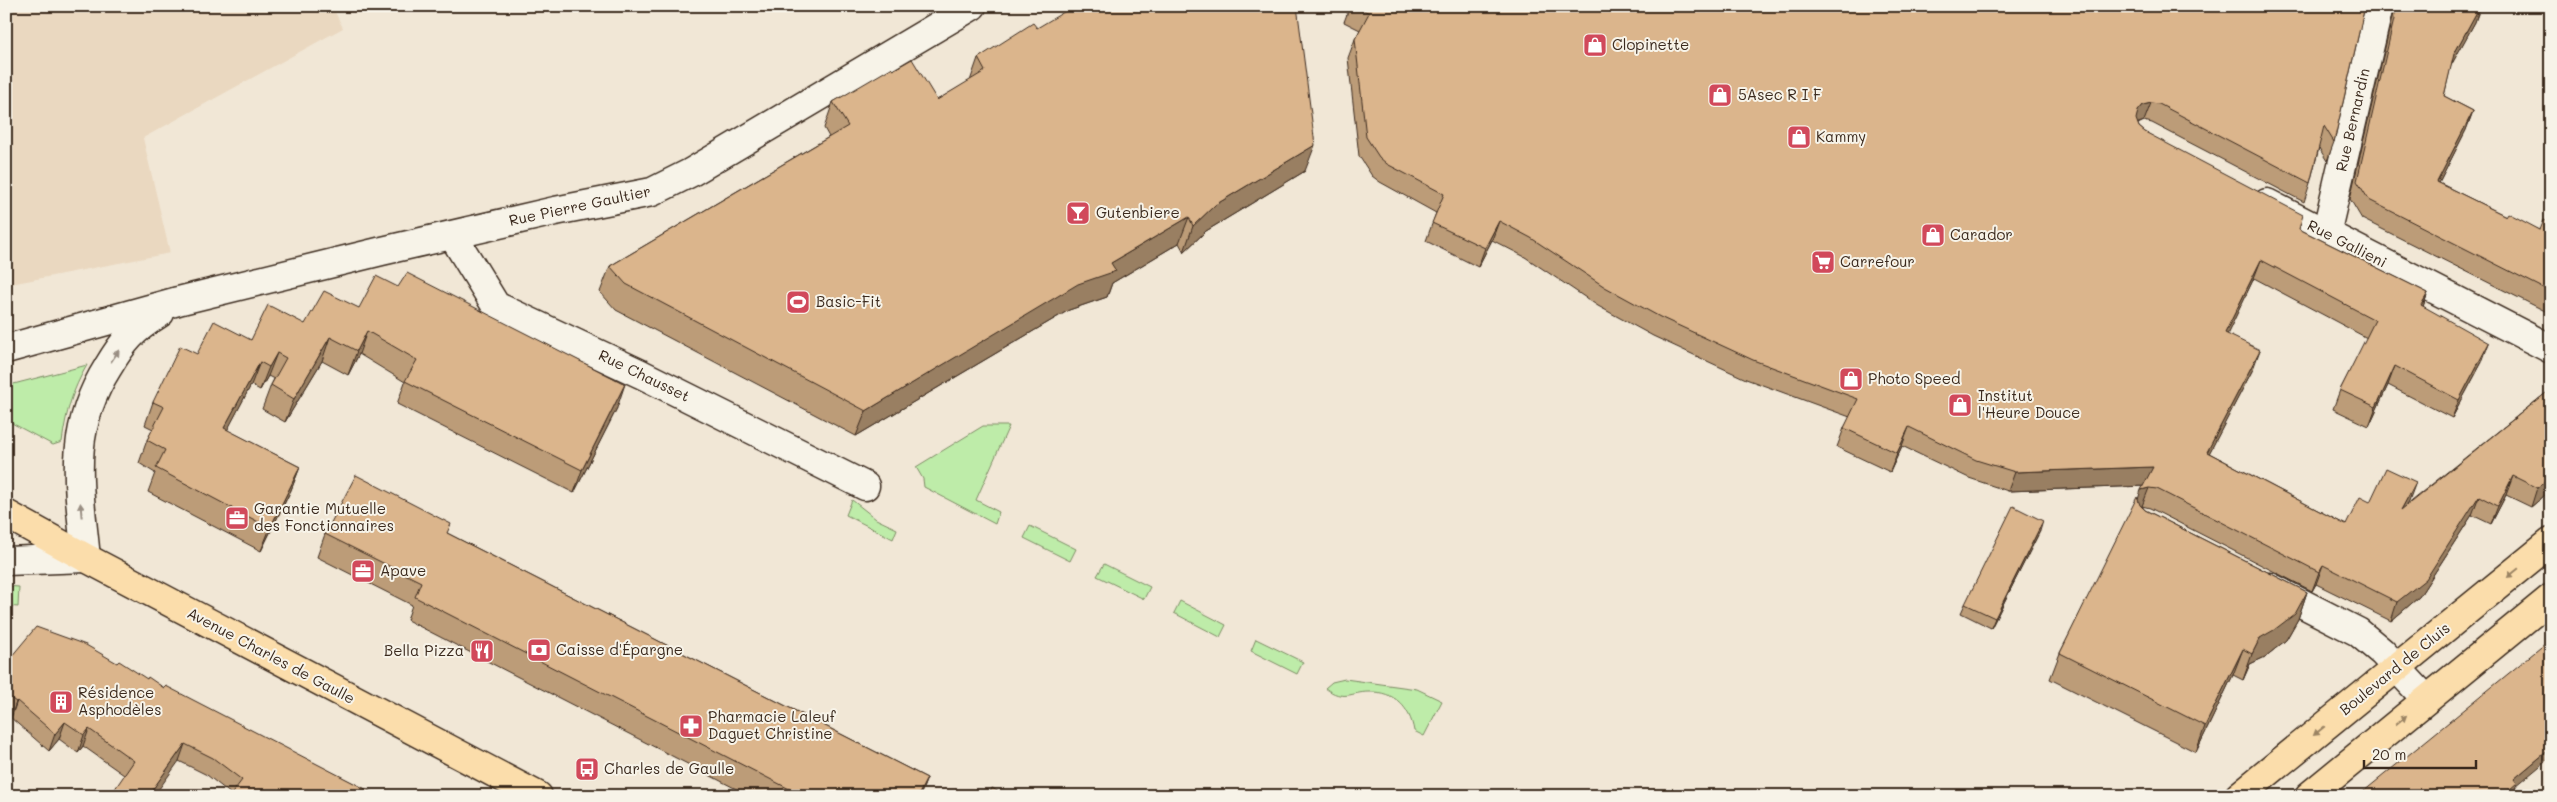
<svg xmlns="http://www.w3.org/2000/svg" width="2557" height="802" font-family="Mali,sans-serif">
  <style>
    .built { fill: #ead8c0 }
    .green { fill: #beeca9; stroke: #7c8b64 }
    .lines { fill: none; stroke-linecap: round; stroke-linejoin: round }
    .minor-casing { stroke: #3b2a1e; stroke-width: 31 }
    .major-casing { stroke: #3b2a1e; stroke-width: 31 }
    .minor { stroke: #f7f3e8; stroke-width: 28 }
    .major { stroke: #fbddab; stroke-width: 28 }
    .wall { fill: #bc9c78; stroke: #3b2a1e }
    .shaded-wall { fill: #997f62; stroke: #3b2a1e }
    .building { fill: #dbb58c; stroke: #3b2a1e }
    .oneway { fill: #998e83 }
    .oneway2 { fill: #9b8464 }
    .labels { text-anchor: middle; stroke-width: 4; stroke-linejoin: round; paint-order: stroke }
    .poi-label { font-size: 15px; fill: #3b2a1e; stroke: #f7f3e8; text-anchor: start }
    .street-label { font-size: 15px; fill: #3b2a1e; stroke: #f7f3e8 }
  </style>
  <rect width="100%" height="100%" fill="#f1e7d6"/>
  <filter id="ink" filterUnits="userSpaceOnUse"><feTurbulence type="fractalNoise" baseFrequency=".02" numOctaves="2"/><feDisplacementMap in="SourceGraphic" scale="10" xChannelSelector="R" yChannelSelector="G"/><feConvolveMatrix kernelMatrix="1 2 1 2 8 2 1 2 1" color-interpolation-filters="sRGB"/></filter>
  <g filter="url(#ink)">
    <path class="built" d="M6,6H332L343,28L143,138L170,253L6,285Z"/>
    <g class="green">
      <path d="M87,365C72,391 66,412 62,442L53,445L6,420V386Z"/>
      <path d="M983,426H1009L976,500L999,512L995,524L924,487L923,479L916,467Z"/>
      <path d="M852,500L876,519L897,529L893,539L846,515Z"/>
      <path d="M1030,526L1076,549L1070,561L1024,538Z"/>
      <path d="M1104,564L1150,587L1144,599L1097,576Z"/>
      <path d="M6,586L19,587L18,607L6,606Z"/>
      <path d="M1180,601L1226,625L1220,637L1174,613Z"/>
      <path d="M1256,639L1303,662L1297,674L1251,651Z"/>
      <path d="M1345,679L1417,689L1442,701L1424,736L1414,731C1410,708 1395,691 1369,692C1351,692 1344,702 1325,688L1332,682Z"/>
    </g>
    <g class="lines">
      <g class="minor-casing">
        <g id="minor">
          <path d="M2267,203L2551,349"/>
          <path d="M2326,234L2379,6"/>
          <path d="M453,236L496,306L641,374L865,486"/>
          <path d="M6,349L178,301L382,251L555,211L652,192L690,173L972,6"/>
          <path d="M6,561L86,558C79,486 67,432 108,367C124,340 133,330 160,313"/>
          <path d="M2270,587L2358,632L2382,652L2426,699"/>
        </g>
      </g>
      <g class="major-casing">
        <g id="major">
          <path d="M6,514L86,558L538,796"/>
          <path d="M2239,796L2551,542"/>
          <path d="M2309,796L2551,598"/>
        </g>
      </g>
      <use href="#minor" class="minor"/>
      <use href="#major" class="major"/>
    </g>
    <g class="wall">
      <path d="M1350,6H2365L2334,142L2327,161L2319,148L2310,183L2304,202L2152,123L2144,121L2138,124L2139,127L2145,132L2299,229L2428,293L2423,306L2482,362L2452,418L2388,385L2369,426L2333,409L2340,390L2367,338L2254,278L2227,334L2253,369L2209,453L2346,525L2370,502L2416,482L2406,505L2551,389V490L2531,507L2506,495L2491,524L2472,515L2419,597L2391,621L2316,584L2312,591L2150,508L2142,506L2145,510L2307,592L2298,619L2286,640L2265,657L2250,664L2243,680L2233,675L2196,752L2050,679L2060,653L2138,500L2144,486L2008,491L1969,478L1902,446L1890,472L1837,447L1844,428L1850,417L1746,379L1653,336L1598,306L1525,257L1492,240L1478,267L1426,241L1436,213L1380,182L1372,176L1359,156L1348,58L1355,39L1360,30L1344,22Z"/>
      <path d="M2394,6H2481L2475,22L2451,65L2444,96L2473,111L2466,130L2439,183L2506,216L2540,230L2551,223V314L2362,219L2350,199L2394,9Z"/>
      <path d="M1037,28L1305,171L1206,231L1184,252L1179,243L1112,283L1107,297L1069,310L856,436L616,310L600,292L610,266L829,137L824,128L833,102L893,70L937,100L970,81L978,58Z"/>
      <path d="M2551,30V45L2548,44Z"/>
      <path d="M359,308L617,408L574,493L397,404L405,382L359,354L348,375L322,361L285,422L262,409L271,385L274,379L268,376L260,390L251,385L227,430L300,467L291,490L261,551L148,492L155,473L139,463L147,440L153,429L145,425L153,402L197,354L251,340Z"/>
      <path d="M2040,531L1991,628L1961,613L1965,604Z"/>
      <path d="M447,533L927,778L920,796H750L407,620L412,605L317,557L325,534Z"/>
      <path d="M6,663L147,679L379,796L231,794L207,775L179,761L124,775L83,746L78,753L59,739L49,751L11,718L10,720L6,717Z"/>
    </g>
    <g class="shaded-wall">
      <path d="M2480,6L2475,22L2447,73L2454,54Z"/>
      <path d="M2151,103L2144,121L2136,124L2131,130L2138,111L2143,105Z"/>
      <path d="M2473,111L2466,130L2430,201L2437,182Z"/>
      <path d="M1315,145L1305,171L1206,231L1184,252L1193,226L1215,205Z"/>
      <path d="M1189,217L1179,243L1112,283L1107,297L1069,310L856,436L866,411L1111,263Z"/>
      <path d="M1499,221L1492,240L1478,267L1485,248Z"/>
      <path d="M2261,260L2254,278L2219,352L2225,333Z"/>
      <path d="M2428,293L2421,312V305Z"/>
      <path d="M367,331L359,354L348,375L357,351Z"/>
      <path d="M330,337L322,361L285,422L294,399Z"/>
      <path d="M2489,343L2482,362L2452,418L2459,400Z"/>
      <path d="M2260,350L2253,369L2200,471L2207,452Z"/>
      <path d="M277,353L268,376L260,390L269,367Z"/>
      <path d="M260,362L251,385L216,452L224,428Z"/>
      <path d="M2395,366L2388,385L2369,426L2376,407Z"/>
      <path d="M625,384L617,408L574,493L582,470Z"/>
      <path d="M1909,427L1902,446L1890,472L1897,453Z"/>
      <path d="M300,467L291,490L261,551L270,528Z"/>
      <path d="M2153,467L2146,486L2008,491L2015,472Z"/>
      <path d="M2513,476L2506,495L2491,524L2498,506Z"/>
      <path d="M2551,477V490L2531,507L2537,488Z"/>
      <path d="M2416,482L2409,501L2394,528L2401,510Z"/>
      <path d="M2149,488L2142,506L2135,509L2141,490Z"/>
      <path d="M2479,496L2472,515L2419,597L2391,621L2397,602Z"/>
      <path d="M2043,521L2040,531L1991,628L1995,618Z"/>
      <path d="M2323,565L2316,584L2312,591L2319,572Z"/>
      <path d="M2307,592L2298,619L2286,640L2265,657L2250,664L2243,680L2252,654L2260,638Z"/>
      <path d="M2243,649L2233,675L2196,752L2205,726Z"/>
      <path d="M17,701L11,718L10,720L16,702Z"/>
      <path d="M65,722L59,739L49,751L55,734Z"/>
      <path d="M89,729L83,746L78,753L84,735Z"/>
      <path d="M185,744L179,761L154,796H148Z"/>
      <path d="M2551,748V757L2516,786L2513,796H2502L2514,779Z"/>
      <path d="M927,778L920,796H918Z"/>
    </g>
    <g class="building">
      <path d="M1074,6H1297L1315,145L1215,205L1193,226L1189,217L1111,263L1116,271L1078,284L866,411L626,284L610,266L848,126L833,102L891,68L893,70L912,59L937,100L985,71L978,58L1033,23L1037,28Z"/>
      <path d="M1357,6H2365L2334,142L2324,126L2310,183L2159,104L2151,103L2143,105L2138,111L2136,119L2139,127L2145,132L2303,215L2299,229L2428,293L2421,305L2489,343L2459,400L2395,366L2376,407L2340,390L2375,320L2261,260L2225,333L2260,350L2207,452L2346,525L2360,497L2370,502L2386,468L2416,482L2401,510L2551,389V477L2537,488L2513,476L2498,506L2479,496L2426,579L2397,602L2323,565L2319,572L2157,489L2149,488L2141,490L2153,467L2015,472L1976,460L1909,427L1897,453L1844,428L1858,399L1753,360L1660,317L1605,287L1531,238L1499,221L1485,248L1432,223L1444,194L1387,164L1379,157L1366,137L1355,39L1369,13Z"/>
      <path d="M2397,6H2480L2454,54L2444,96L2473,111L2437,182L2506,216L2508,213L2540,230L2544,220L2551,223V292L2369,200L2357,181Z"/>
      <path d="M407,273L625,384L582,470L405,381L417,360L367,331L357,351L330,337L294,399L271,385L286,358L277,353L269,367L260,362L224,428L300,467L270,528L156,468L165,450L147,440L164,407L153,402L180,346L197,354L214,321L251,340L268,305L305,324L324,291L359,308L376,276L398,287Z"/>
      <path d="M356,475L451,524L447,533L927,778L918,796H803L415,597L421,582L325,534Z"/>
      <path d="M2137,497L2140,505L2145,510L2307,592L2295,614L2274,630L2260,638L2252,654L2243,649L2205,726L2060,653Z"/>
      <path d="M2013,506L2043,521L1995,618L1965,604Z"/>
      <path d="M36,627L86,645L117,663L119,661L147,679L148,677L164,688L166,686L379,796H230L242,780L213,758L185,744L148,796H110L134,761L89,729L84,735L65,722L55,734L17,701L16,702L6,695V663Z"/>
      <path d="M2551,639V748L2514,779L2517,783L2502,796H2358Z"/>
      <path d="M992,788L1006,796H988Z"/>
    </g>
    <defs><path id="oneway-solid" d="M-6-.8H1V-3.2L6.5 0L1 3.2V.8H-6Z" transform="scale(1.25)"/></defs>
    <g class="oneway">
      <use href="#oneway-solid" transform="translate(115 356) rotate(-55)"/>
      <use href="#oneway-solid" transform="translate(81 510) rotate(-95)"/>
    </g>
    <g class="oneway2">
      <use href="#oneway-solid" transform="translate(2513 573) rotate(141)"/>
      <use href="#oneway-solid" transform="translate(2401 720) rotate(-40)"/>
      <use href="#oneway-solid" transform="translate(2319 731) rotate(141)"/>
    </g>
  </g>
  <defs>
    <g id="shop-square" transform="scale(1.25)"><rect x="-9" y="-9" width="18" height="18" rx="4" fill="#d1495b" stroke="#f7f3e8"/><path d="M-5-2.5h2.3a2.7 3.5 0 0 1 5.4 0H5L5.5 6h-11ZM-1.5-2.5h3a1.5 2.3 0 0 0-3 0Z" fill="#fff"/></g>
    <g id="bar-square" transform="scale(1.25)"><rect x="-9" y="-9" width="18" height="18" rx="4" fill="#d1495b" stroke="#f7f3e8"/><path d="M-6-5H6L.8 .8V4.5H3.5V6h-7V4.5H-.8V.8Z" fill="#fff"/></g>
    <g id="supermarket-square" transform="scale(1.25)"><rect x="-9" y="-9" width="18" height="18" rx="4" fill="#d1495b" stroke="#f7f3e8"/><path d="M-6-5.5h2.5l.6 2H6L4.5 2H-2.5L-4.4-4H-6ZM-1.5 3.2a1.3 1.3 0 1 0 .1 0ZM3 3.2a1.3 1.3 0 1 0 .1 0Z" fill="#fff"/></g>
    <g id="stadium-square" transform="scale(1.25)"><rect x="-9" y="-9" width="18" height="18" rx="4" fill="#d1495b" stroke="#f7f3e8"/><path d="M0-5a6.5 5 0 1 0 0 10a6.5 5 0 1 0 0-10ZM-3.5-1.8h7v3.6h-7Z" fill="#fff"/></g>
    <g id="office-square" transform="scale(1.25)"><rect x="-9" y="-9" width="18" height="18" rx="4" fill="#d1495b" stroke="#f7f3e8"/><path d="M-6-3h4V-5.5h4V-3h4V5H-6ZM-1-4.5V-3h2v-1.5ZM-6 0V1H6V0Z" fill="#fff"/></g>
    <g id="bank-square" transform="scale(1.25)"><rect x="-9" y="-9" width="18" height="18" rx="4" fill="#d1495b" stroke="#f7f3e8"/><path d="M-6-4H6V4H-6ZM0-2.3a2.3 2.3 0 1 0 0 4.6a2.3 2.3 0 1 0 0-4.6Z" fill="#fff"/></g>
    <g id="restaurant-square" transform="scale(1.25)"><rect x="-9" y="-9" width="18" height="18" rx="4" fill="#d1495b" stroke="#f7f3e8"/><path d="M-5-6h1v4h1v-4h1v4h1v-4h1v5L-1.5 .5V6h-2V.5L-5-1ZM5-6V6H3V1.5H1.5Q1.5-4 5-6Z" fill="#fff"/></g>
    <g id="building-square" transform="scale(1.25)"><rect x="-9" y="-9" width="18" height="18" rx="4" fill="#d1495b" stroke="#f7f3e8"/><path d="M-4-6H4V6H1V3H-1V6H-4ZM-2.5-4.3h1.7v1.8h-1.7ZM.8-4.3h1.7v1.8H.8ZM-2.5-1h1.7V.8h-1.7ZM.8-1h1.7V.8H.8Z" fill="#fff"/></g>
    <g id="pharmacy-square" transform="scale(1.25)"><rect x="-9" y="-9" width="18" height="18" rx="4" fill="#d1495b" stroke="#f7f3e8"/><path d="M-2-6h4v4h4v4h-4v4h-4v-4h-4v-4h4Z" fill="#fff"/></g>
    <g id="bus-square" transform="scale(1.25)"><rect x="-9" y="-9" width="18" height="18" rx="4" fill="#d1495b" stroke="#f7f3e8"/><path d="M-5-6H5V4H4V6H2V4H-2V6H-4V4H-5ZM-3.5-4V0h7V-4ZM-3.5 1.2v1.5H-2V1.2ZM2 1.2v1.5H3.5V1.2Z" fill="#fff"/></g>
  </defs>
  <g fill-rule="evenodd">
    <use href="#shop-square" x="1595" y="45"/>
    <use href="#shop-square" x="1720" y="95"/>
    <use href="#shop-square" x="1799" y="137"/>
    <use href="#bar-square" x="1078" y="213"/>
    <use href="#shop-square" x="1933" y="235"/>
    <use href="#supermarket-square" x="1823" y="262"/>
    <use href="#stadium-square" x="798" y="302"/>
    <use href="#shop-square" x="1851" y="379"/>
    <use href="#shop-square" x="1960" y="405"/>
    <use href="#office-square" x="237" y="518"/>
    <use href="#office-square" x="363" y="571"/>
    <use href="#bank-square" x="539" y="650"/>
    <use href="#restaurant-square" x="482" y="651"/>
    <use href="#building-square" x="61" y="702"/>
    <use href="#pharmacy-square" x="691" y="726"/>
    <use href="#bus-square" x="587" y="769"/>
  </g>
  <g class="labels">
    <g class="poi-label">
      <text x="1612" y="50">Clopinette</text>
      <text x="1738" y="100">5Asec R I F</text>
      <text x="1816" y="142">Kammy</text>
      <text x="1096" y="218">Gutenbiere</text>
      <text x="1950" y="240">Carador</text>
      <text x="1840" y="267">Carrefour</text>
      <text x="816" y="307">Basic-Fit</text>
      <text x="1868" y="384">Photo Speed</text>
      <text x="1978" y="401">Institut<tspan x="1978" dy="17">l'Heure Douce</tspan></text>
      <text x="254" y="514">Garantie Mutuelle<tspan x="254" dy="17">des Fonctionnaires</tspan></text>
      <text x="380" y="576">Apave</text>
      <text x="556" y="655">Caisse d'Épargne</text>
      <text x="464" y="656" text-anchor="end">Bella Pizza</text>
      <text x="78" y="698">Résidence<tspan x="78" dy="17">Asphodèles</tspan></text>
      <text x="708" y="722">Pharmacie Laleuf<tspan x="708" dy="17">Daguet Christine</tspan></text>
      <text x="604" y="774">Charles de Gaulle</text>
    </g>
    <g class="street-label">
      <text transform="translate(2353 120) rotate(-77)" y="5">Rue Bernardin</text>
      <text transform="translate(580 206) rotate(-12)" y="5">Rue Pierre Gaultier</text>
      <text transform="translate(2347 244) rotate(27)" y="5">Rue Gallieni</text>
      <text transform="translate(644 376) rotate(26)" y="5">Rue Chausset</text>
      <text transform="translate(271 656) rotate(28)" y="5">Avenue Charles de Gaulle</text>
      <text transform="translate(2395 669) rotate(-39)" y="5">Boulevard de Cluis</text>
    </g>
  </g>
  <rect width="2557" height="802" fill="none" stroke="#f7f3e8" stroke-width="25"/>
  <rect x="12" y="12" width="2532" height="777" fill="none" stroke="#3b2a1e" stroke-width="2" filter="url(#ink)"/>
  <path d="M2364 760v8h112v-8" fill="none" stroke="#3b2a1e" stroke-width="2.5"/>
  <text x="2372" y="760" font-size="15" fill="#3b2a1e" stroke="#f7f3e8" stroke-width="4" paint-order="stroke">20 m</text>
</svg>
